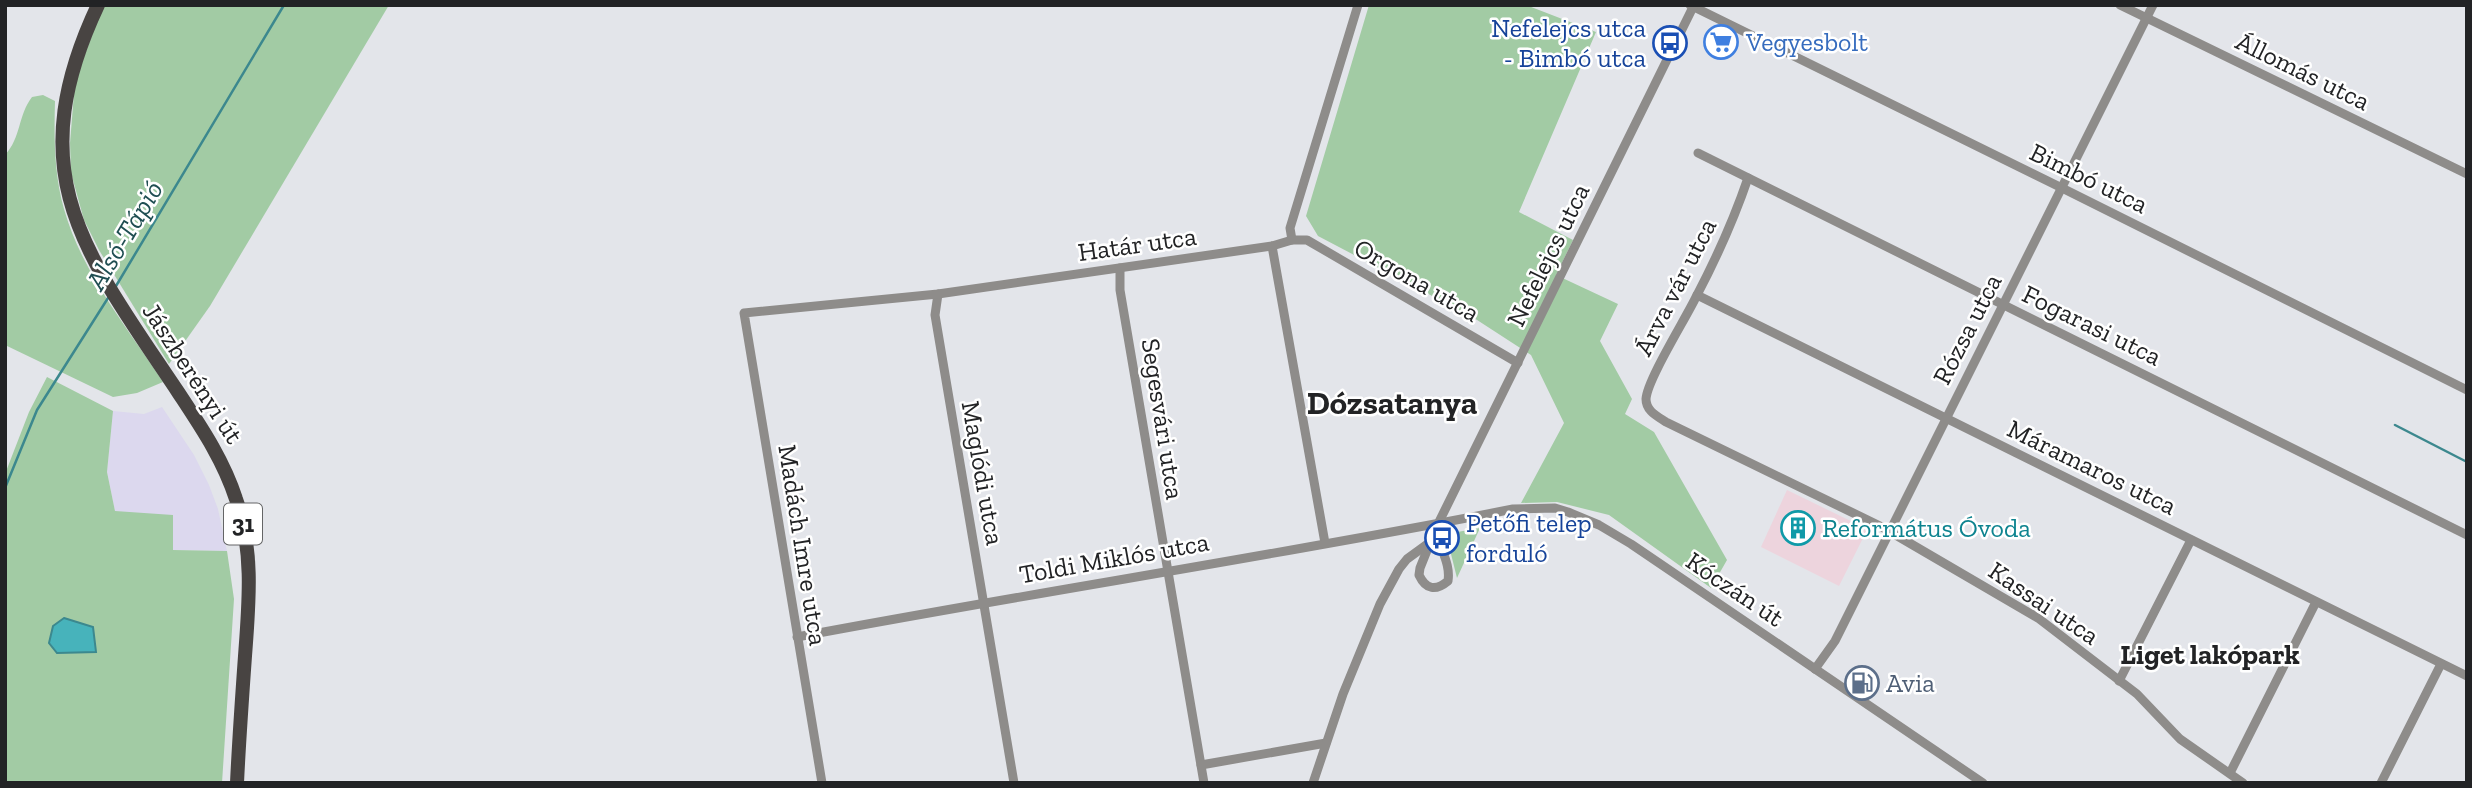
<svg xmlns="http://www.w3.org/2000/svg" width="2472" height="788" font-family="'Zilla Slab',serif">
  <style>
    .industrial { fill: #dcd8ee }
    .education { fill: #edd4dd }
    .green { fill: #a2cba4 }
    .water { fill: #47b3bb; stroke: #3c888e; stroke-width: 2 }
    .lines { fill: none; stroke-linecap: round; stroke-linejoin: round }
    .stream { stroke: #3c888e; stroke-width: 2.5 }
    .street { stroke: #8e8c8a; stroke-width: 9 }
    .primary { stroke: #484442; stroke-width: 14 }
    .labels { text-anchor: middle; stroke-width: 5; stroke-linejoin: round; paint-order: stroke }
    .shield { fill: #fff; stroke: #646566; stroke-width: 2 }
    .shield-label { font-size: 24px; font-weight: bold; fill: #222325 }
    .transit-label { font-size: 26px; fill: #164399; stroke: #fff; text-anchor: end }
    .shop-label { font-size: 26px; fill: #366cbe; stroke: #fff; text-anchor: start }
    .street-label { font-size: 26px; fill: #222325; stroke: #fff }
    .culture-label { font-size: 26px; fill: #0d838f; stroke: #fff; text-anchor: start }
    .service-label { font-size: 26px; fill: #4e5e75; stroke: #fff; text-anchor: start }
    .water-label { font-size: 28px; font-style: italic; fill: #1f4e52; stroke: #fff }
    .neighbourhood-label { font-size: 28px; font-weight: bold; fill: #222325; stroke: #fff }
    .district-label { font-size: 33px; font-weight: bold; fill: #222325; stroke: #fff }
  </style>
  <rect width="100%" height="100%" fill="#e3e5ea"/>
  <path class="industrial" d="M162,407L194,455L209,485L218,509L227,551L172,550L115,511L107,472L113,411L144,414Z"/>
  <path class="education" d="M1787,490L1863,527L1866,532L1839,586L1761,547Z"/>
  <g class="green">
    <path d="M103,5H389L210,306L169,364L99,250L84,220L71,173L70,143L75,81Z"/>
    <path d="M1369,5H1526L1596,32L1519,212L1573,240L1556,275L1618,304L1600,341L1632,399L1625,414L1654,432L1727,560L1711,588L1609,515L1557,502L1521,503L1564,423L1531,355L1474,318L1318,236L1306,216Z"/>
    <path d="M43,95L55,101C54,137 54,174 64,209C82,273 127,327 163,382L137,393L113,397L5,345V155C21,138 18,115 32,97Z"/>
    <path d="M47,377L113,411L107,472L115,511L173,515V550L227,551L234,599L222,783H5V474L29,412Z"/>
    <path d="M1480,528L1457,578L1446,534Z"/>
  </g>
  <path class="water" d="M64,618L93,627L96,652L57,653L49,643L53,626Z"/>
  <g class="lines">
    <g class="stream">
      <path d="M116,286L284,5"/>
      <path d="M2395,425L2467,462"/>
      <path d="M5,488L37,410L108,298"/>
    </g>
    <g class="street">
      <path d="M1690,5L2062,188L2467,390"/>
      <path d="M2120,5L2467,174"/>
      <path d="M1698,153L2467,535"/>
      <path d="M1748,178C1734,219 1716,259 1696,297C1686,318 1647,380 1646,399C1646,411 1657,416 1666,422L1882,527L2038,618L2137,694L2180,739L2243,783"/>
      <path d="M1292,240L1290,228L1358,5"/>
      <path d="M1272,246L1325,543"/>
      <path d="M1120,268V290L1204,783"/>
      <path d="M938,294L935,315L1014,783"/>
      <path d="M1697,295L2467,676"/>
      <path d="M1436,528C1438,547 1451,562 1448,581C1436,591 1426,590 1419,575L1420,568L1436,528L1694,5"/>
      <path d="M797,637C1035,592 1275,556 1513,509L1555,508L1568,512L1599,525L1631,544L1983,783"/>
      <path d="M1815,669L1835,641L2153,5"/>
      <path d="M2119,681L2191,540"/>
      <path d="M1201,765L1326,743"/>
      <path d="M2230,773L2316,602"/>
      <path d="M822,783L744,313L938,294L1272,246L1292,240H1307L1518,363"/>
      <path d="M1313,783L1343,694L1380,604L1399,569L1407,559L1429,543"/>
      <path d="M2381,783L2441,664"/>
    </g>
    <path class="primary" d="M98,5C18,175 85,253 178,392C201,427 223,459 236,499C254,550 249,603 245,656C242,698 239,740 237,783"/>
  </g>
  <defs>
    <g id="supermarket-ring" transform="scale(1.75)"><circle r="9.5" fill="#fff" stroke="#3f7fe0" stroke-width="1.5"/><path d="M-6-5.5h2.5l.6 2H6L4.5 2H-2.5L-4.4-4H-6ZM-1.5 3.2a1.3 1.3 0 1 0 .1 0ZM3 3.2a1.3 1.3 0 1 0 .1 0Z" fill="#3f7fe0"/></g>
    <g id="bus-ring" transform="scale(1.75)"><circle r="9.5" fill="#fff" stroke="#1a4fb4" stroke-width="1.5"/><path d="M-5-6H5V4H4V6H2V4H-2V6H-4V4H-5ZM-3.5-4V0h7V-4ZM-3.5 1.2v1.5H-2V1.2ZM2 1.2v1.5H3.5V1.2Z" fill="#1a4fb4"/></g>
    <g id="building-ring" transform="scale(1.75)"><circle r="9.5" fill="#fff" stroke="#0f9aa8" stroke-width="1.5"/><path d="M-4-6H4V6H1V3H-1V6H-4ZM-2.5-4.3h1.7v1.8h-1.7ZM.8-4.3h1.7v1.8H.8ZM-2.5-1h1.7V.8h-1.7ZM.8-1h1.7V.8H.8Z" fill="#0f9aa8"/></g>
    <g id="fuel-ring" transform="scale(1.75)"><circle r="9.5" fill="#fff" stroke="#5c6f8a" stroke-width="1.5"/><path d="M-5.5-6h7V0h2V4h1.3V-2.5L3-4.5l.8-.8L6-3V5H2.5V1h-1V6h-7ZM-4.2-4.7v3.2H.2V-4.7Z" fill="#5c6f8a"/></g>
  </defs>
  <g fill-rule="evenodd">
    <use href="#supermarket-ring" x="1721" y="42"/>
    <use href="#bus-ring" x="1670" y="43"/>
    <use href="#building-ring" x="1798" y="528"/>
    <use href="#bus-ring" x="1442" y="538"/>
    <use href="#fuel-ring" x="1862" y="683"/>
  </g>
  <g class="labels">
    <rect class="shield" x="224" y="503.5" width="38" height="41" rx="5"/>
    <g class="shield-label">
      <text x="243" y="532">31</text>
    </g>
    <g class="transit-label">
      <text x="1646" y="37">Nefelejcs utca<tspan x="1646" dy="30">- Bimbó utca</tspan></text>
      <text x="1466" y="532" text-anchor="start">Petőfi telep<tspan x="1466" dy="30">forduló</tspan></text>
    </g>
    <g class="shop-label">
      <text x="1746" y="51">Vegyesbolt</text>
    </g>
    <g class="street-label">
      <text transform="translate(2303 71) rotate(26)" y="9">Állomás utca</text>
      <text transform="translate(2089 178) rotate(26)" y="9">Bimbó utca</text>
      <text transform="translate(1137 244) rotate(-8)" y="9">Határ utca</text>
      <text transform="translate(1548 255) rotate(-64)" y="9">Nefelejcs utca</text>
      <text transform="translate(1417 280) rotate(30)" y="9">Orgona utca</text>
      <text transform="translate(1675 287) rotate(-63)" y="9">Árva vár utca</text>
      <text transform="translate(2092 325) rotate(26)" y="9">Fogarasi utca</text>
      <text transform="translate(1967 329) rotate(-63)" y="9">Rózsa utca</text>
      <text transform="translate(193 373) rotate(57)" y="9">Jászberényi út</text>
      <text transform="translate(1163 419) rotate(81)" y="9">Segesvári utca</text>
      <text transform="translate(2092 467) rotate(26)" y="9">Máramaros utca</text>
      <text transform="translate(983 473) rotate(80)" y="9">Maglódi utca</text>
      <text transform="translate(803 545) rotate(81)" y="9">Madách Imre utca</text>
      <text transform="translate(1114 558) rotate(-10)" y="9">Toldi Miklós utca</text>
      <text transform="translate(1735 589) rotate(34)" y="9">Kóczán út</text>
      <text transform="translate(2044 603) rotate(34)" y="9">Kassai utca</text>
    </g>
    <g class="culture-label">
      <text x="1822" y="537">Református Óvoda</text>
    </g>
    <g class="service-label">
      <text x="1886" y="692">Avia</text>
    </g>
    <g class="water-label">
      <text transform="translate(124 235) rotate(-59)" y="10">Alsó-Tápió</text>
    </g>
    <g class="neighbourhood-label">
      <text x="2210" y="664">Liget lakópark</text>
    </g>
    <g class="district-label">
      <text x="1392" y="414">Dózsatanya</text>
    </g>
  </g>
  <rect width="2472" height="788" fill="none" stroke="#222325" stroke-width="14"/>
</svg>
